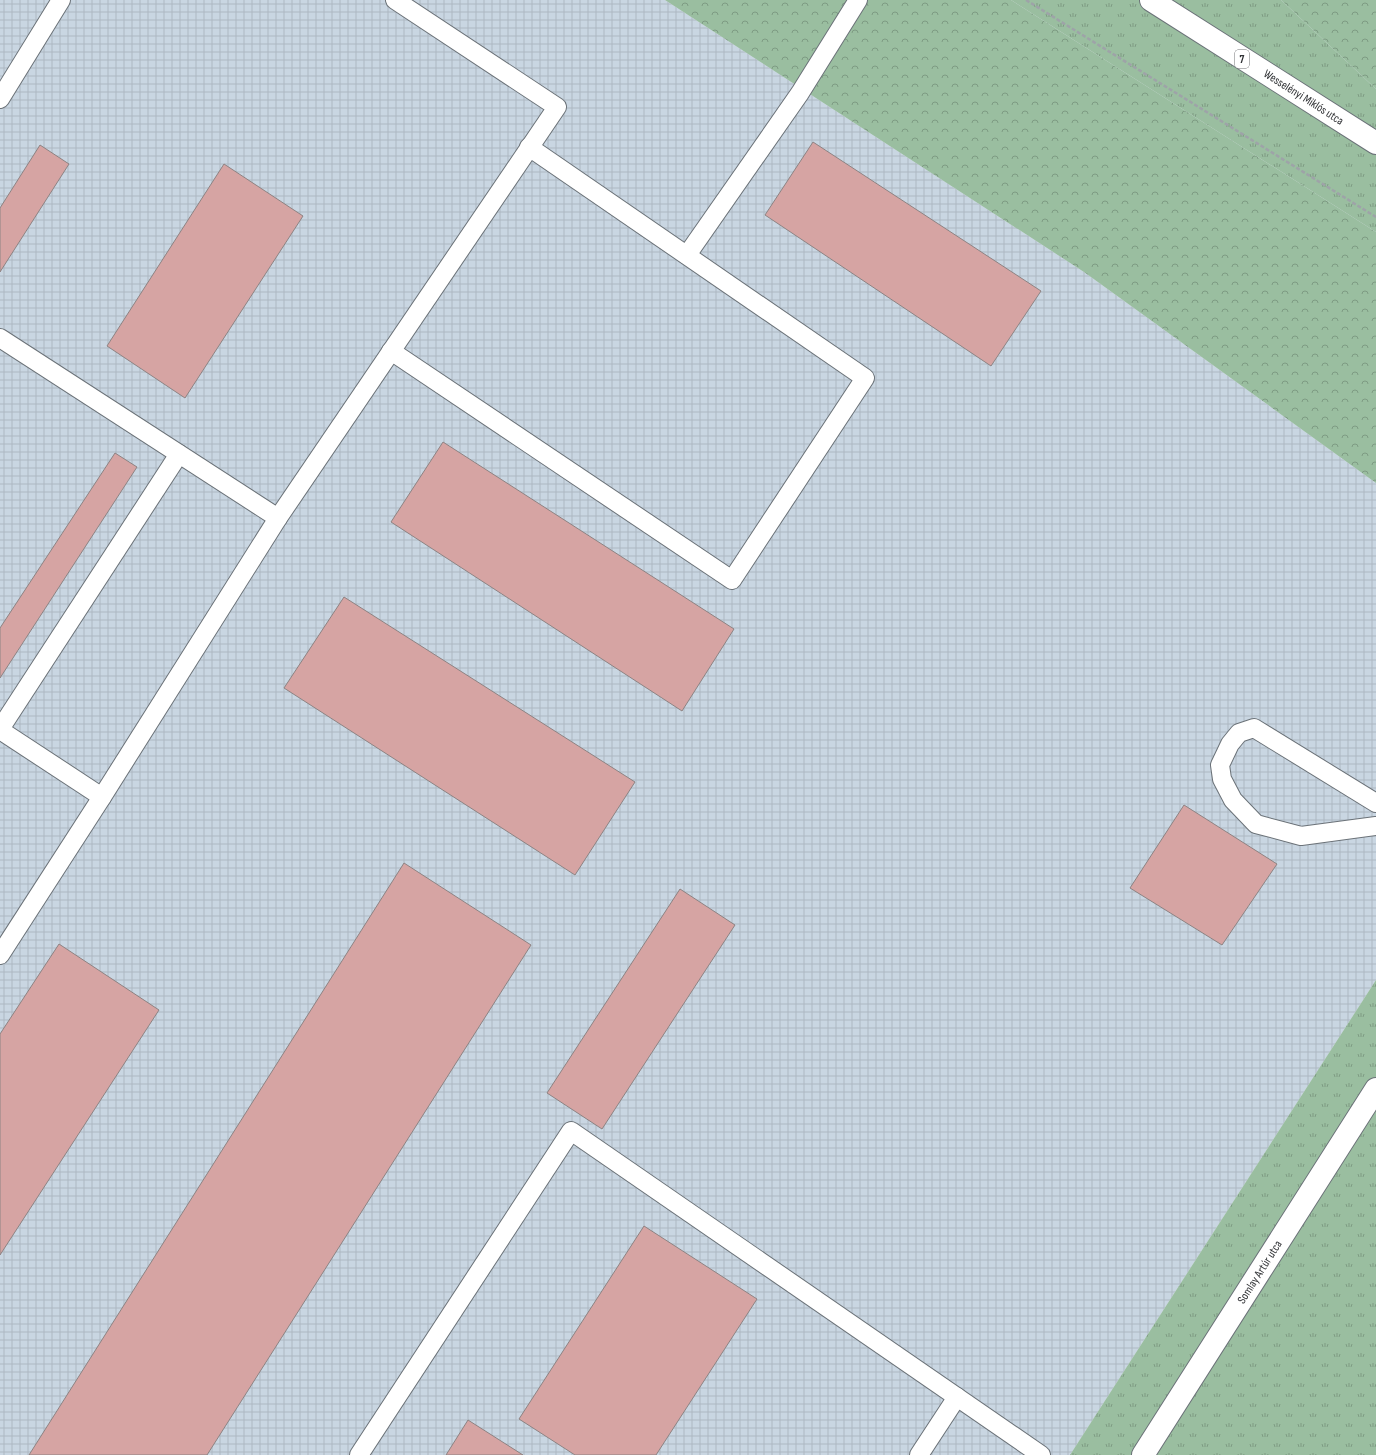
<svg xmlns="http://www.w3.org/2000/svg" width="1376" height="1455" font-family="'Sofia Sans Condensed',sans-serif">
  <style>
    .industrial { fill: url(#industrial-grid) }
    .grass { fill: url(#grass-tufts) }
    .forest { fill: url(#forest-crowns) }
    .building { fill: #d6a4a3; stroke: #8d8383 }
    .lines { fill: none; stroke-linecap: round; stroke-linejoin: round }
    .service-casing { stroke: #6b7278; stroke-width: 20 }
    .secondary-casing { stroke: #6b7278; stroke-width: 24 }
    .primary-casing { stroke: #6b7278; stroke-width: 24 }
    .path { stroke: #9ea3a8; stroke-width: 2.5; stroke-dasharray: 4 2; stroke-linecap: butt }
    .service { stroke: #fff; stroke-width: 18 }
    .secondary { stroke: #fff; stroke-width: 22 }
    .primary { stroke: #fff; stroke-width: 22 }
    .labels { text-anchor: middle; stroke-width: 3; stroke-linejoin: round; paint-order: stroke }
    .shield { fill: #fff; stroke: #6f7072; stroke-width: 1 }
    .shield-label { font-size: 11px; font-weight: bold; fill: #313336 }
    .street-label { font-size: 12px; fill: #313336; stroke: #fff }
  </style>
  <defs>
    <pattern id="industrial-grid" width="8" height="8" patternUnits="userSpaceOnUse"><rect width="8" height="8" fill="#c9d6e2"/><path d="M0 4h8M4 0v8" fill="none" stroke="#adb8c2"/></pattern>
    <pattern id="grass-tufts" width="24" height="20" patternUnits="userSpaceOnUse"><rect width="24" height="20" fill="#9abea0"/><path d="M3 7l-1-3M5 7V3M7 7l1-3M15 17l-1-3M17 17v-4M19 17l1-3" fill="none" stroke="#7e9b83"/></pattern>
    <pattern id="forest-crowns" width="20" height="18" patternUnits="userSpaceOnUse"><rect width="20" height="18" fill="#9abea0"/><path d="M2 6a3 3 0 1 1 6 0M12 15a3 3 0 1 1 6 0" fill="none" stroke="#7e9b83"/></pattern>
  </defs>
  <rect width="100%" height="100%" fill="#dbe2e8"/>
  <path class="industrial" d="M0,0H665L1084,272L1376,483V980L1070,1455H0Z"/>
  <g class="grass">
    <path d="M1011,0H1281L1376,89V232Z"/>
    <path d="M1376,980V1455H1070Z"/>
  </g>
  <g class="forest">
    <path d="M665,0H1011L1376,232V483L1084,272Z"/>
    <path d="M1281,0H1376V89Z"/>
  </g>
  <g class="building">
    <path d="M813,142L1041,291L991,366L765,215Z"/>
    <path d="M40,145L69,164L0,272V208Z"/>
    <path d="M224,164L303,216L185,398L107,346Z"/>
    <path d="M443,442L734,629L682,711L391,522Z"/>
    <path d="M115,453L137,467L0,678V628Z"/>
    <path d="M344,597L635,782L575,875L284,688Z"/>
    <path d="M1184,805L1277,864L1222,945L1130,888Z"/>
    <path d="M404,863L531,945L207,1455H29Z"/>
    <path d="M680,889L735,925L602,1129L547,1093Z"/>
    <path d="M59,944L159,1010L0,1255V1034Z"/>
    <path d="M644,1226L757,1299L656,1455H575L519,1419Z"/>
    <path d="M468,1420L523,1455H446Z"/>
  </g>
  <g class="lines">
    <g class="service-casing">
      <g id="service">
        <path d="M0,99L61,0"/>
        <path d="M687,255L800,93L858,0"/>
        <path d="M0,338L278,518"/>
        <path d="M391,351L732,580L865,378L529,147"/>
        <path d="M0,729L179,454"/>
        <path d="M0,730L102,797"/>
        <path d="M1376,803L1254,728L1239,733L1230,744L1220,765L1222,779L1233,800L1256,824L1301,836L1376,826"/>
        <path d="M0,955L102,797L278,518L557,107L395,0"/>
        <path d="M359,1455L571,1131L1041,1455"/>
        <path d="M919,1455L957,1397"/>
      </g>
    </g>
    <g class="secondary-casing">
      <g id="secondary">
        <path id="s1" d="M1143,1455L1376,1089"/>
      </g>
    </g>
    <g class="primary-casing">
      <g id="primary">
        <path id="s2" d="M1151,0L1376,143"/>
      </g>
    </g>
    <path class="path" d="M1026,0L1376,217"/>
    <use href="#service" class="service"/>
    <use href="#secondary" class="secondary"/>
    <use href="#primary" class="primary"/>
  </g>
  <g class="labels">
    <rect class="shield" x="1235" y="50" width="14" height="18" rx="3"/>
    <g class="shield-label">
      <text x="1242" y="63">7</text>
    </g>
    <g class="street-label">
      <text dy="4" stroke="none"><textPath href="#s2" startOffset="181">Wesselényi Miklós utca</textPath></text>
      <text dy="4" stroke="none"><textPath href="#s1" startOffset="217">Somlay Artúr utca</textPath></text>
    </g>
  </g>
</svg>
